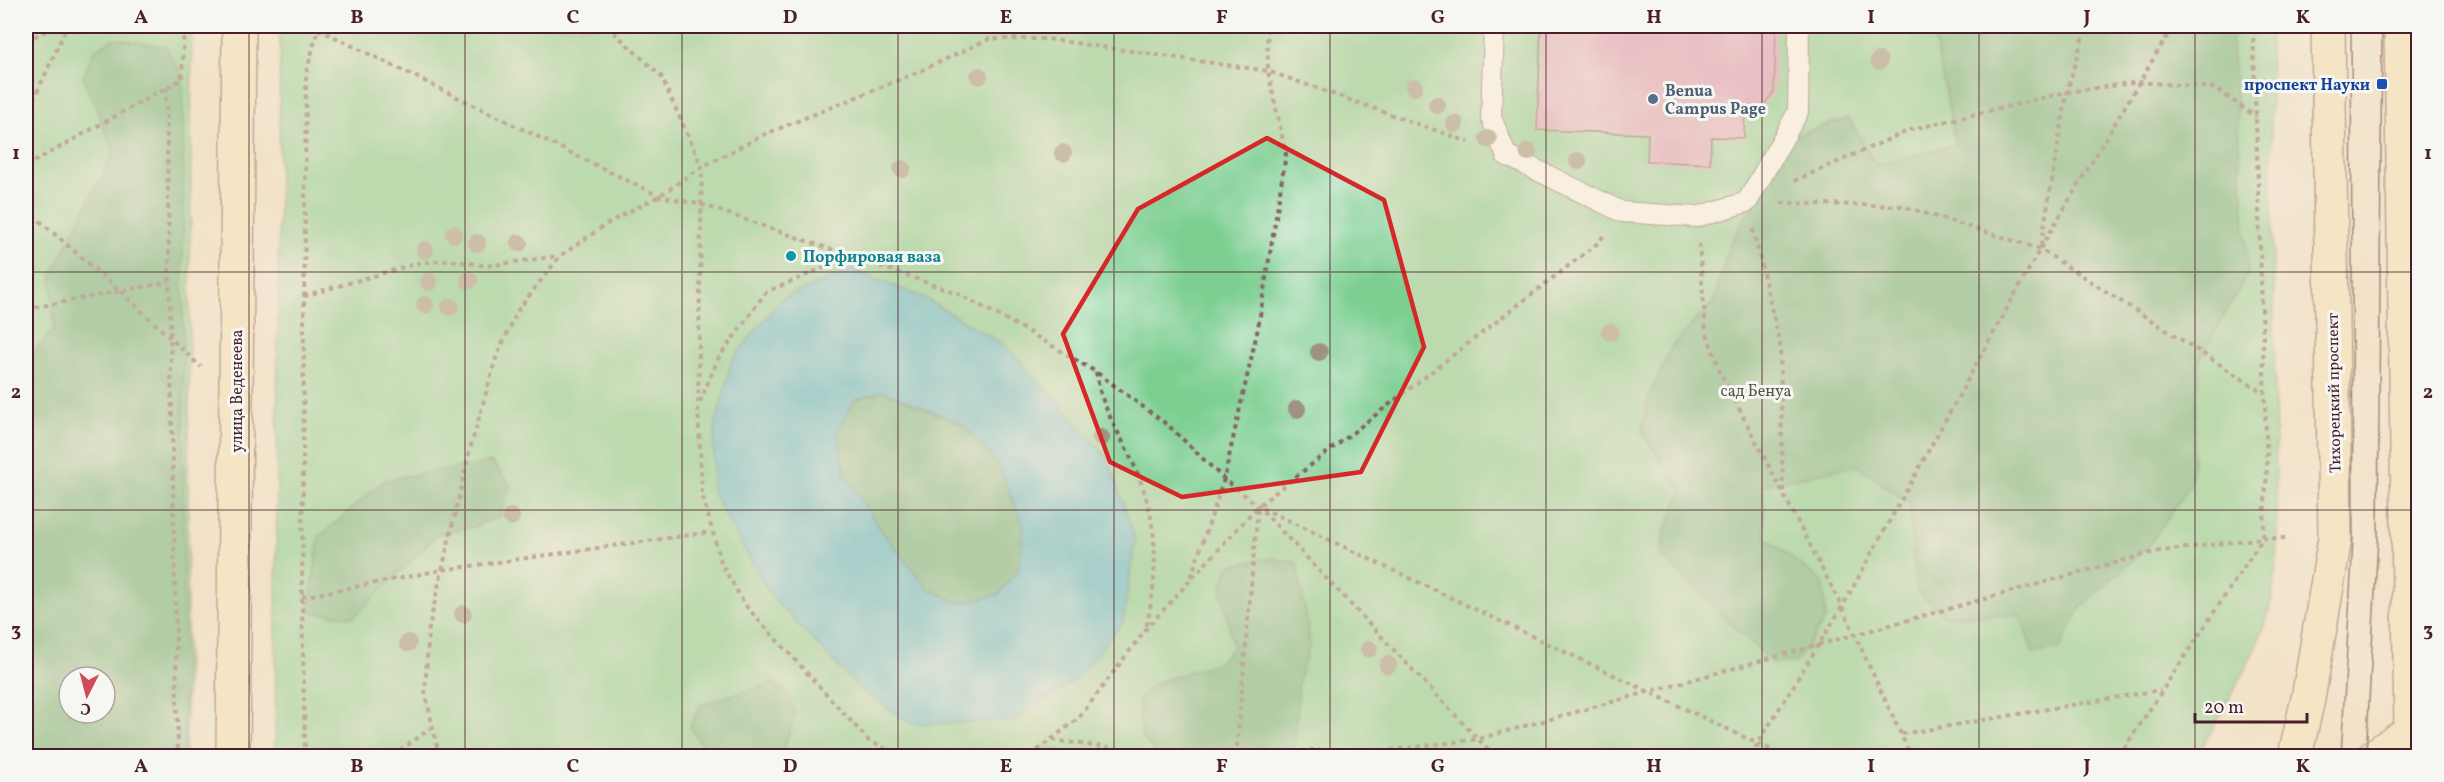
<svg xmlns="http://www.w3.org/2000/svg" width="2444" height="782" font-family="Vollkorn,serif">
  <style>
    .green { fill: #7ccf91; stroke: #63775e; stroke-width: 1.5; fill-rule: evenodd }
    .forest { fill: #65b27b; stroke: #586853; stroke-width: 1.5; fill-rule: evenodd }
    .water { fill: #50b8ce; stroke: #4d6c7c; stroke-width: 1.5; fill-rule: evenodd }
    .building { fill: #de97c0 }
    .lines { fill: none; stroke-linecap: round; stroke-linejoin: round }
    .lane-casing { stroke: #856362; stroke-width: 22 }
    .secondary-casing { stroke: #856362; stroke-width: 36 }
    .path { stroke: #856362; stroke-width: 4; stroke-dasharray: 4.5 4.5; stroke-linecap: butt }
    .lane { stroke: #fff; stroke-width: 20 }
    .secondary { stroke: #f8e8c3; stroke-width: 33 }
    .tram { stroke: #4a1f2b; stroke-width: 1.5 }
    .tree { fill: #9e9382 }
    .marked { fill: none; stroke: #d62828; stroke-width: 4.5; stroke-linejoin: round }
    .grid { fill: none; stroke: #4a1f2b; stroke-width: 1.5; stroke-opacity: 0.55 }
    .transit-dot { fill: #1a4fb4; stroke: #f6f6f2; stroke-width: 2 }
    .service-dot { fill: #5c6f8a; stroke: #f6f6f2; stroke-width: 2 }
    .culture-dot { fill: #0f9aa8; stroke: #f6f6f2; stroke-width: 2 }
    .labels { text-anchor: middle; stroke-width: 6; stroke-linejoin: round; paint-order: stroke }
    .transit-label { font-size: 16px; font-weight: bold; fill: #164399; stroke: #f6f6f2; text-anchor: end }
    .service-label { font-size: 16px; font-weight: bold; fill: #4e5e75; stroke: #f6f6f2; text-anchor: start }
    .culture-label { font-size: 16px; font-weight: bold; fill: #0d838f; stroke: #f6f6f2; text-anchor: start }
    .park-label { font-size: 16px; fill: #59544a; stroke: #f6f6f2 }
    .street-label { font-size: 16px; fill: #4a1f2b; stroke: #f6f6f2 }
    .neatline { fill: none; stroke: #4a1f2b; stroke-width: 2 }
    .grid-label { font-size: 20px; text-anchor: middle; font-weight: bold; fill: #4a1f2b }
  </style>
  <rect width="100%" height="100%" fill="#f6f6f2"/>
  <filter id="ink" filterUnits="userSpaceOnUse"><feTurbulence type="fractalNoise" baseFrequency=".0167" numOctaves="2"/><feDisplacementMap in="SourceGraphic" scale="12" xChannelSelector="R" yChannelSelector="G"/><feConvolveMatrix kernelMatrix="1 2 1 2 8 2 1 2 1" color-interpolation-filters="sRGB"/></filter>
  <filter id="wash" filterUnits="userSpaceOnUse"><feTurbulence type="fractalNoise" baseFrequency=".008" numOctaves="4" result="noise"/><feDisplacementMap in="SourceGraphic" scale="24" xChannelSelector="R" yChannelSelector="G"/><feGaussianBlur stdDeviation="1.35" result="paint"/><feColorMatrix in="noise" values="0 0 0 0 0 0 0 0 0 0 0 0 0 0 0 0 0 1.4 0 .05"/><feComposite in="paint" operator="in"/></filter>
  <g filter="url(#wash)">
    <rect width="100%" height="100%" fill="#f2e1c7"/>
    <g class="green">
      <path d="M26,26H192L186,756H26ZM69,677H105V713H69Z"/>
      <path d="M280,26H2270L2277,542C2276,557 2276,573 2274,588C2264,646 2225,706 2197,756H275ZM772,597L912,724L861,690Z"/>
    </g>
    <g class="forest">
      <path d="M1932,26H2231L2248,273L2200,359L2191,483L2149,545L2082,606L2059,649L2033,653L2020,615L1945,616L1916,590L1909,504L1857,465L1763,485L1765,537L1823,582L1826,618L1796,662L1772,663L1661,555L1666,528L1682,492L1642,432L1648,398L1672,346L1714,302L1729,246L1793,136L1849,118L1876,165L1956,145Z"/>
      <path d="M115,38L166,47L183,77L184,756H26V379L35,350L54,330L52,275L114,151L83,77L93,51ZM69,677H105V713H69Z"/>
      <path d="M883,391L962,424L997,463L1025,527L1018,570L998,595L959,603L928,589L879,527L845,475L837,432L854,400Z"/>
      <path d="M492,462L510,485L500,516L473,527L438,534L354,617L309,612L319,537L385,480Z"/>
      <path d="M1272,558L1297,563L1310,644L1299,679L1294,756H1159L1142,737L1138,702L1150,685L1219,662L1233,647L1221,586L1229,566Z"/>
      <path d="M772,683L787,691L795,715L781,756H709L690,727L700,705Z"/>
      <path d="M1045,747L1078,755L1079,756H1033Z"/>
    </g>
    <path class="water" d="M852,270L924,298L1006,346L1108,458L1135,539L1123,622L1075,680L1012,721L912,724L861,690L772,597L712,492L715,426L732,360L782,298ZM883,391L962,424L997,463L1024,527L1018,570L998,595L959,603L928,589L879,527L845,475L837,432L854,400Z"/>
    <g id="blocks">
      <path class="building" d="M1541,26L1654,29V26H1743V29L1776,30L1774,92L1762,107L1745,106L1744,138L1711,137L1710,164L1647,161L1648,134L1537,130Z"/>
    </g>
  </g>
  <g filter="url(#ink)">
    <use href="#blocks" fill-opacity="0" stroke="#856362" stroke-width="1.5"/>
    <g class="lines">
      <g class="lane-casing">
        <path id="lane" d="M1494,26L1491,117L1506,155L1622,212L1696,217L1747,202L1798,112L1799,26"/>
      </g>
      <g class="secondary-casing">
        <g id="secondary">
          <path d="M2401,26L2411,731L2414,756"/>
          <path d="M233,756L239,26"/>
          <path d="M2295,756L2308,699L2335,538L2328,26"/>
          <path d="M2374,756L2418,726"/>
        </g>
      </g>
      <g class="path">
        <path d="M607,26L661,76L702,167L698,406L702,494L722,565L745,605L869,741L901,756"/>
        <path d="M318,29L659,196L703,205L957,293L1029,332L1096,372L1169,426L1224,479L1258,506L1494,756"/>
        <path d="M26,41L55,26"/>
        <path d="M166,88L178,756"/>
        <path d="M26,117L67,26"/>
        <path d="M26,166L182,79L184,26"/>
        <path d="M1794,181L1910,130L2067,92L2139,82L2215,88L2256,117"/>
        <path d="M1781,203L1902,206L2040,249L2264,393"/>
        <path d="M26,209L120,291L201,367"/>
        <path d="M1753,229L1780,345L1783,492"/>
        <path d="M1699,244L1706,331L1721,374L1842,607L1911,756"/>
        <path d="M2041,245L2067,92L2086,26"/>
        <path d="M304,296L418,263L450,260L486,266L559,256"/>
        <path d="M26,309L169,282"/>
        <path d="M1096,372C1098,382 1100,394 1104,403C1113,426 1127,447 1136,470C1159,524 1159,571 1146,628"/>
        <path d="M700,402L718,359L766,292L852,256"/>
        <path d="M1262,508L1784,756"/>
        <path d="M1191,577L1224,479L1258,328L1286,154L1268,71L1267,26"/>
        <path d="M302,597L442,570L711,532"/>
        <path d="M1902,734L2160,690"/>
        <path d="M1052,740L1167,756"/>
        <path d="M1757,744L1758,756"/>
        <path d="M305,756L302,597L306,74L318,29L317,26"/>
        <path d="M393,756L431,728"/>
        <path d="M439,756L425,691L429,627L469,453L496,358L518,310L560,256L610,222L659,196L702,167L763,135L916,73L989,39H1047L1268,71L1469,142"/>
        <path d="M899,756H943"/>
        <path d="M1030,756L1079,718L1146,629L1258,506L1598,243L1605,234"/>
        <path d="M1236,756L1258,507"/>
        <path d="M1256,756L1313,750H1394L1478,739L2154,552L2263,538L2267,468L2253,26"/>
        <path d="M1750,756L1842,607L2040,249L2173,26"/>
        <path d="M2119,756L2263,538H2288"/>
      </g>
      <use href="#lane" class="lane"/>
      <use href="#secondary" class="secondary"/>
      <g class="tram">
        <path d="M2341,756L2353,539L2351,26"/>
        <path d="M2366,756L2378,539L2382,26"/>
      </g>
    </g>
    <g class="tree">
      <circle cx="1879" cy="61" r="9"/>
      <circle cx="979" cy="76" r="9"/>
      <circle cx="1414" cy="87" r="9"/>
      <circle cx="1437" cy="105" r="9"/>
      <circle cx="1455" cy="124" r="9"/>
      <circle cx="1488" cy="139" r="9"/>
      <circle cx="1528" cy="152" r="9"/>
      <circle cx="1063" cy="153" r="9"/>
      <circle cx="1578" cy="161" r="9"/>
      <circle cx="902" cy="169" r="9"/>
      <circle cx="454" cy="234" r="9"/>
      <circle cx="477" cy="243" r="9"/>
      <circle cx="519" cy="243" r="9"/>
      <circle cx="425" cy="250" r="9"/>
      <circle cx="469" cy="280" r="9"/>
      <circle cx="429" cy="282" r="9"/>
      <circle cx="425" cy="305" r="9"/>
      <circle cx="450" cy="307" r="9"/>
      <circle cx="1610" cy="332" r="9"/>
      <circle cx="1319" cy="352" r="9"/>
      <circle cx="1297" cy="409" r="9"/>
      <circle cx="1101" cy="438" r="9"/>
      <circle cx="511" cy="517" r="9"/>
      <circle cx="463" cy="614" r="9"/>
      <circle cx="408" cy="643" r="9"/>
      <circle cx="1369" cy="649" r="9"/>
      <circle cx="1388" cy="665" r="9"/>
    </g>
  </g>
  <path d="M0 0H2444V782H0ZM1267,138L1384,200L1424,347L1361,472L1182,497L1110,462L1063,334L1138,209Z" fill="#f2e1c7" fill-opacity=".55" fill-rule="evenodd"/>
  <path class="marked" d="M1267,138L1384,200L1424,347L1361,472L1182,497L1110,462L1063,334L1138,209Z"/>
  <path class="grid" d="M249,26V756M465,26V756M682,26V756M898,26V756M1114,26V756M1330,26V756M1546,26V756M1762,26V756M1979,26V756M2195,26V756M26,272H2418M26,510H2418"/>
  <rect class="transit-dot" x="2376" y="78" width="12" height="12" rx="3"/>
  <circle class="service-dot" cx="1653" cy="99" r="6"/>
  <circle class="culture-dot" cx="791" cy="256" r="6"/>
  <g class="labels">
    <g class="transit-label">
      <text x="2370" y="90">проспект Науки</text>
    </g>
    <g class="service-label">
      <text x="1665" y="96">Benua<tspan x="1665" dy="18">Campus Page</tspan></text>
    </g>
    <g class="culture-label">
      <text x="803" y="262">Порфировая ваза</text>
    </g>
    <g class="park-label">
      <text x="1756" y="396">сад Бенуа</text>
    </g>
    <g class="street-label">
      <text transform="translate(236 391) rotate(-90)" y="6">улица Веденеева</text>
      <text transform="translate(2333 393) rotate(-91)" y="6">Тихорецкий проспект</text>
    </g>
  </g>
  <rect width="2444" height="782" fill="none" stroke="#f6f6f2" stroke-width="66"/>
  <g transform="translate(87 695) rotate(186)"><circle r="28" fill="#f6f6f2" stroke="#b1a0a2" stroke-width="1.5"/>
  <path d="M0-4.5L10 22L0 15L-10 22Z" fill="#d1495b"/>
  <text y="-9" font-size="16" font-weight="bold" text-anchor="middle" fill="#4a1f2b">С</text>
  </g>
  <path d="M2195 713v9h112v-9" fill="none" stroke="#4a1f2b" stroke-width="3"/>
  <text x="2204" y="713" font-size="18" fill="#4a1f2b" stroke="#f6f6f2" stroke-width="4.5" paint-order="stroke">20 m</text>
  <rect x="33" y="33" width="2378" height="716" class="neatline"/>
  <g class="grid-label">
    <text x="141" y="23">A</text>
    <text x="357" y="23">B</text>
    <text x="573" y="23">C</text>
    <text x="790" y="23">D</text>
    <text x="1006" y="23">E</text>
    <text x="1222" y="23">F</text>
    <text x="1438" y="23">G</text>
    <text x="1654" y="23">H</text>
    <text x="1871" y="23">I</text>
    <text x="2087" y="23">J</text>
    <text x="2303" y="23">K</text>
    <text x="16" y="159">1</text>
    <text x="2428" y="159">1</text>
    <text x="16" y="398">2</text>
    <text x="2428" y="398">2</text>
    <text x="16" y="636">3</text>
    <text x="2428" y="636">3</text>
    <text x="141" y="772">A</text>
    <text x="357" y="772">B</text>
    <text x="573" y="772">C</text>
    <text x="790" y="772">D</text>
    <text x="1006" y="772">E</text>
    <text x="1222" y="772">F</text>
    <text x="1438" y="772">G</text>
    <text x="1654" y="772">H</text>
    <text x="1871" y="772">I</text>
    <text x="2087" y="772">J</text>
    <text x="2303" y="772">K</text>
  </g>
</svg>
